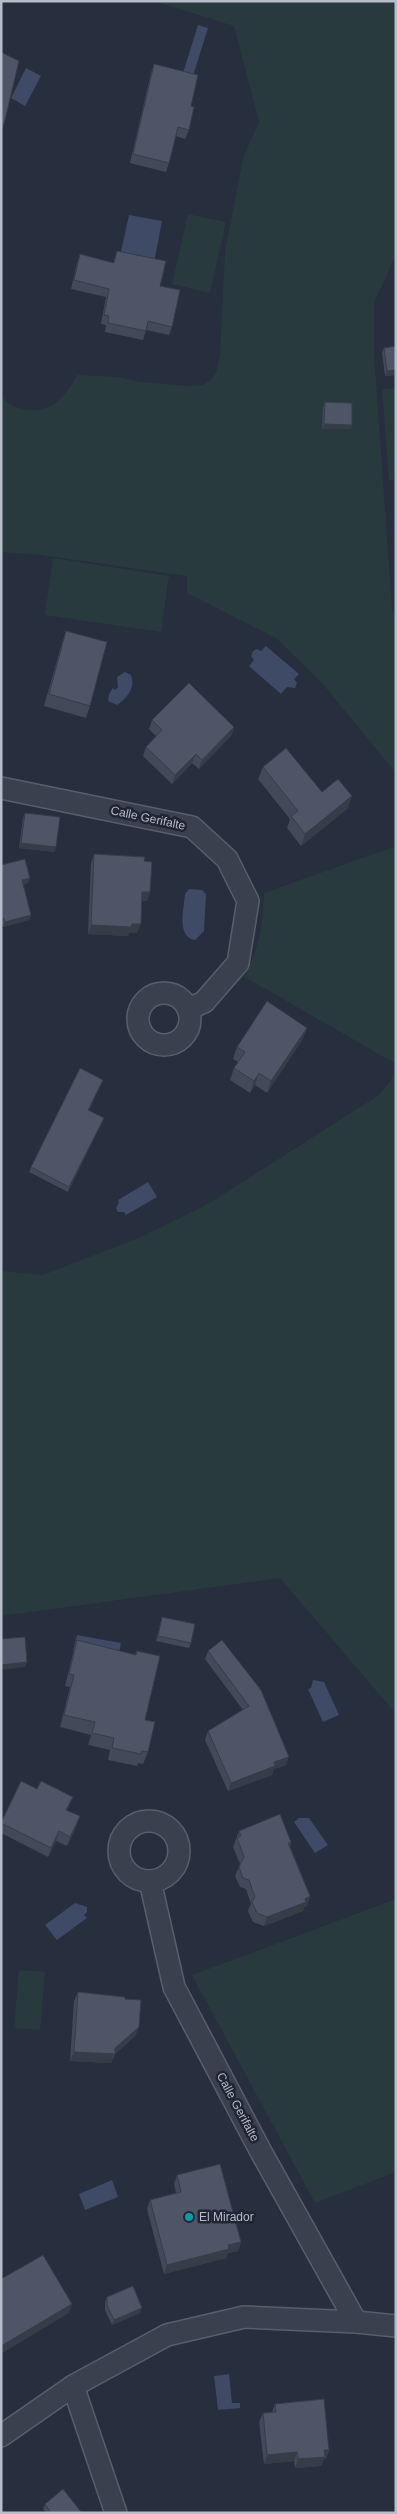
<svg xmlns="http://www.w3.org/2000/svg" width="397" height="2514" font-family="Arial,sans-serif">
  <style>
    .green { fill: #293a3f }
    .water { fill: #3e4a66 }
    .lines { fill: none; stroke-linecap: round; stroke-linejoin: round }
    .minor-casing { stroke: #595e6c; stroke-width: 24 }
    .minor { stroke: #3b404e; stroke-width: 21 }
    .wall { fill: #424959 }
    .shaded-wall { fill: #363c48 }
    .building { fill: #4d5567; stroke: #363c48 }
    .culture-dot { fill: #0f9aa8; stroke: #202533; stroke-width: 2 }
    .labels { text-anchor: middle; stroke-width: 5; stroke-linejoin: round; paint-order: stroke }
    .street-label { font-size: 12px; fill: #b7bcc9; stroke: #202533 }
    .poi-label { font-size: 12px; fill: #b7bcc9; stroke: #202533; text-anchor: start }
  </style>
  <rect width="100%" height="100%" fill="#272e3e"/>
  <g class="green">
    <path d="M154,1H396V255L374,303V353L392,610L396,614V773L322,683L276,638L187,593V576L41,555L1,552V395C7,403 14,407 23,409C50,415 66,397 77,375L117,377L141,382L188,386L203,385L212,379L216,373L220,355L225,252L243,158L259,122L234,26Z"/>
    <path d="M188,214L226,222L210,293L172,284Z"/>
    <path d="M396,388V479L389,480L382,389Z"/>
    <path d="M53,558L169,576L161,632L45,615Z"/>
    <path d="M396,846V1064L245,977C259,945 263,928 264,893Z"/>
    <path d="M396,1074V1714L280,1578L1,1616V1271L43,1275L141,1237L208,1204L379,1095Z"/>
    <path d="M396,1899V2172L315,2203L192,1975Z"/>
    <path d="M19,1970L45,1972L40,2030L14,2028Z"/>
  </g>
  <g class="water">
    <path d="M198,25L208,28L193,76L183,73Z"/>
    <path d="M26,68L41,76L25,106L11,98Z"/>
    <path d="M129,215L162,221L153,268L119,261Z"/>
    <path d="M266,646L299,674L294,679L297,683L295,688L287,687L281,694L249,666L254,660L251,656L253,651L257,649L261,651Z"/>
    <path d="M125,672L131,675C136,688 127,698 117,705L108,701L109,694L113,688L115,690L118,687L117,677Z"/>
    <path d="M189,889L202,890L206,894L204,931L195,940C176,937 184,908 185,894Z"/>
    <path d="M148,1182L157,1197L126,1215L124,1212H118L116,1208L119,1202L118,1200Z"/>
    <path d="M77,1635L121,1643L117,1663L73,1651Z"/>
    <path d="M313,1680L324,1682L339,1715L323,1722L308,1689L311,1688Z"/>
    <path d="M299,1818H309L328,1845L315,1853L294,1822Z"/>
    <path d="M75,1903L87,1907V1912L84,1915L87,1918L57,1940L45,1925Z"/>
    <path d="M112,2180L118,2197L85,2210L79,2194Z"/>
    <path d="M229,2374L232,2403H240V2408L218,2410L214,2376Z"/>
  </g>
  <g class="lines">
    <g class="minor-casing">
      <g id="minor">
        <path d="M1,788L192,827L227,859L248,901L238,963L204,1002L188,1009"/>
        <circle cx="164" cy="1019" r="26"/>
        <circle cx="149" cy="1851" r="30"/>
        <path d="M150,1881L174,1987L260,2150L356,2322"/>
        <path d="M73,2386L116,2513"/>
        <path d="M1,2436L73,2386L167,2335L244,2317L356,2322L396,2326"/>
      </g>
    </g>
    <use href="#minor" class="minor"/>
  </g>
  <g class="wall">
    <path d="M1,52L4,124L1,131Z"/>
    <path d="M154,64L191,106L189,130L185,139L176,136L169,163L166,172L130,163L151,73Z"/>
    <path d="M117,251L160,286L172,327L169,335L146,330L143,340L105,332L106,325L101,324L106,297L71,289L77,263L80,254L113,263Z"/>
    <path d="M396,346V375L385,376L382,353L384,348Z"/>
    <path d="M325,402L352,425L350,429H322L323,407Z"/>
    <path d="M66,631L90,706L86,718L44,706L62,643Z"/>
    <path d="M152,720L234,727L231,736L199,769L192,763L172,784L143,756L146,747L156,736L149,729Z"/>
    <path d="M263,767L322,792L348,808L301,846L287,828L290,819L258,779Z"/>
    <path d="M25,813L55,852L19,848L23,818Z"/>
    <path d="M94,854L144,861L150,892L147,901H142L137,933H129L128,936L88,934L91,864Z"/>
    <path d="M1,865L30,878L28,883L23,885L31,915L29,920L3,927L1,923Z"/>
    <path d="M307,1028L302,1040L267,1093L255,1085L250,1093L230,1080L234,1068L238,1062L233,1059L237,1047Z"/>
    <path d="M103,1080L89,1110L102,1122L68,1192L29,1172L31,1167Z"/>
    <path d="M162,1617L191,1643L189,1648L156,1641Z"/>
    <path d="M77,1640L135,1655L137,1651L145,1720L148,1752L143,1764L138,1763L137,1766L108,1760L110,1750L88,1745L91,1735L60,1727L70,1687L65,1686L73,1653Z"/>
    <path d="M222,1640L286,1765L274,1769L272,1775L228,1791L205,1740L208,1731L243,1710L205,1659L208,1651Z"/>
    <path d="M69,1806L67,1810L77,1825L67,1846L56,1841L48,1857L1,1833V1822Z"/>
    <path d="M239,1831L291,1842L290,1846L310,1896L307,1906L304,1907L303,1911L264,1926L253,1922L248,1911L251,1904L246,1889L240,1887L235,1876L240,1864L233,1847Z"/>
    <path d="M78,1992L125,1999L139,2027L135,2036L115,2054L111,2063L70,2061L74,2001Z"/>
    <path d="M177,2175L241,2242L238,2251L228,2253L226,2258L164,2274L147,2209L150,2200L176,2193L174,2184Z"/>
    <path d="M107,2297L140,2313L112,2325L105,2310V2302Z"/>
    <path d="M275,2404L329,2450L326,2459H324L321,2466L295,2468L294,2461L264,2464L259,2422L263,2413L272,2412Z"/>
    <path d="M45,2504L82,2513H46L43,2509Z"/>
  </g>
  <g class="shaded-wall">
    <path d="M396,370V375L385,376L387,371Z"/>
    <path d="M324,424L352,425L350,429H322Z"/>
    <path d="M234,727L231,736L199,769L202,760Z"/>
    <path d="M196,754L192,763L172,784L175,775Z"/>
    <path d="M352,796L348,808L301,846L305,834Z"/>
    <path d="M21,843L56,847L55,852L19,848Z"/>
    <path d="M30,878L28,883L20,885L22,880Z"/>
    <path d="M142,892H150L147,901H139Z"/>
    <path d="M31,915L29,920L3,927L5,922Z"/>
    <path d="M132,924H141L137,933H129L128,936L88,934L91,925Z"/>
    <path d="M307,1028L302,1040L267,1093L271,1081Z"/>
    <path d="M259,1073L255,1085L250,1093L254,1081Z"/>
    <path d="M104,1118L102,1122L68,1192L69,1187Z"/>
    <path d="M27,1662L25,1667L1,1670V1665Z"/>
    <path d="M289,1757L286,1765L274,1769L272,1775L228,1791L231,1783L274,1762Z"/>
    <path d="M80,1816L77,1825L67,1846L70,1837Z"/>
    <path d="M59,1831L56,1841L48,1857L51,1848Z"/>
    <path d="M310,1896L307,1906L304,1907L303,1911L264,1926L267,1917Z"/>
    <path d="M139,2027L135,2036L114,2054L111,2063L70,2061L74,2052L115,2048Z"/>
    <path d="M241,2242L238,2251L228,2253L226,2258L164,2274L167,2265Z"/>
    <path d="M72,2304L69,2313L1,2354V2346Z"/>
    <path d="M142,2308L140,2313L112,2325L114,2320Z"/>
    <path d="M324,2450H329L326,2459H324L321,2466L295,2468L298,2459Z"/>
    <path d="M297,2452L294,2461L264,2464L267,2455Z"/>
  </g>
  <g class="building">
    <path d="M1,52L19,61L4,124L1,123Z"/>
    <path d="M154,64L198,75L191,106L194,107L189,130L178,127L169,163L133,154Z"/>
    <path d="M117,251L166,261L160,286L180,290L172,327L148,321L146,331L108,323L109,316L104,315L109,289L74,280L80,254L114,263Z"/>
    <path d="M396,346V370L387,371L384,348Z"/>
    <path d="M325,402L352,403V425L324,424Z"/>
    <path d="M66,631L107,642L90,706L49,694Z"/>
    <path d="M189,683L234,727L202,760L196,754L175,775L146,747L162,730L152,720Z"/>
    <path d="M286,748L322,792L338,779L352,796L305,834L291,816L298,811L263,767Z"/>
    <path d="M25,813L60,817L56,847L21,843Z"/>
    <path d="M94,854L145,857L144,861L152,862L150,892H142L141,924H132L131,927L91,925Z"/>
    <path d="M25,859L30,878L22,880L31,915L5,922L4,918L1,919V865Z"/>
    <path d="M267,1001L307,1028L271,1081L259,1073L254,1081L234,1068L245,1052L237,1047Z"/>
    <path d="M80,1068L103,1080L88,1110L104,1118L69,1187L31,1167Z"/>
    <path d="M162,1617L195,1624L191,1643L158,1636Z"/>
    <path d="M25,1637L27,1662L1,1665V1639Z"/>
    <path d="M77,1640L136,1655L137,1651L160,1656L145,1720L155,1722L148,1752L142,1751L141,1754L112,1748L114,1738L92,1733L95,1722L64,1715L74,1675L69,1674Z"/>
    <path d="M222,1640L261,1690L289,1757L274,1762L275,1766L231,1783L208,1731L249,1706L208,1651Z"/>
    <path d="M21,1781L37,1789L41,1781L73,1797L66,1810L80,1816L70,1837L59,1831L51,1848L1,1823Z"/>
    <path d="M280,1814L291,1842L288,1843L310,1896L305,1899L306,1902L267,1917L257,1913L252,1902L255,1897L249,1880L243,1878L239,1867L244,1857L237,1838L241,1836L239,1831Z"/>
    <path d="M78,1992L125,1997V1999L141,2000L139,2027L115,2048V2054L74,2052Z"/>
    <path d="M220,2164L241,2242L228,2245L229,2249L167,2265L150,2200L181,2192L177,2175Z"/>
    <path d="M43,2255L72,2304L1,2346V2279Z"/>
    <path d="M133,2286L142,2308L114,2320L107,2305V2297Z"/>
    <path d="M324,2399L329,2450H324L325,2457L298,2459L297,2452L267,2455L263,2413L276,2412L275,2404Z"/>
    <path d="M63,2489L82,2513H51L45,2504Z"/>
  </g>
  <circle class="culture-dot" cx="189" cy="2217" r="5"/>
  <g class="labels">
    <g class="street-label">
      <text transform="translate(148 818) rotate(12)" y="4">Calle Gerifalte</text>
      <text transform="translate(238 2107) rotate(62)" y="4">Calle Gerifalte</text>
    </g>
    <g class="poi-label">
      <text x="199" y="2221">El Mirador</text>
    </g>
  </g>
  <rect width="397" height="2514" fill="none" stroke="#b7bcc9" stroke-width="5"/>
</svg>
